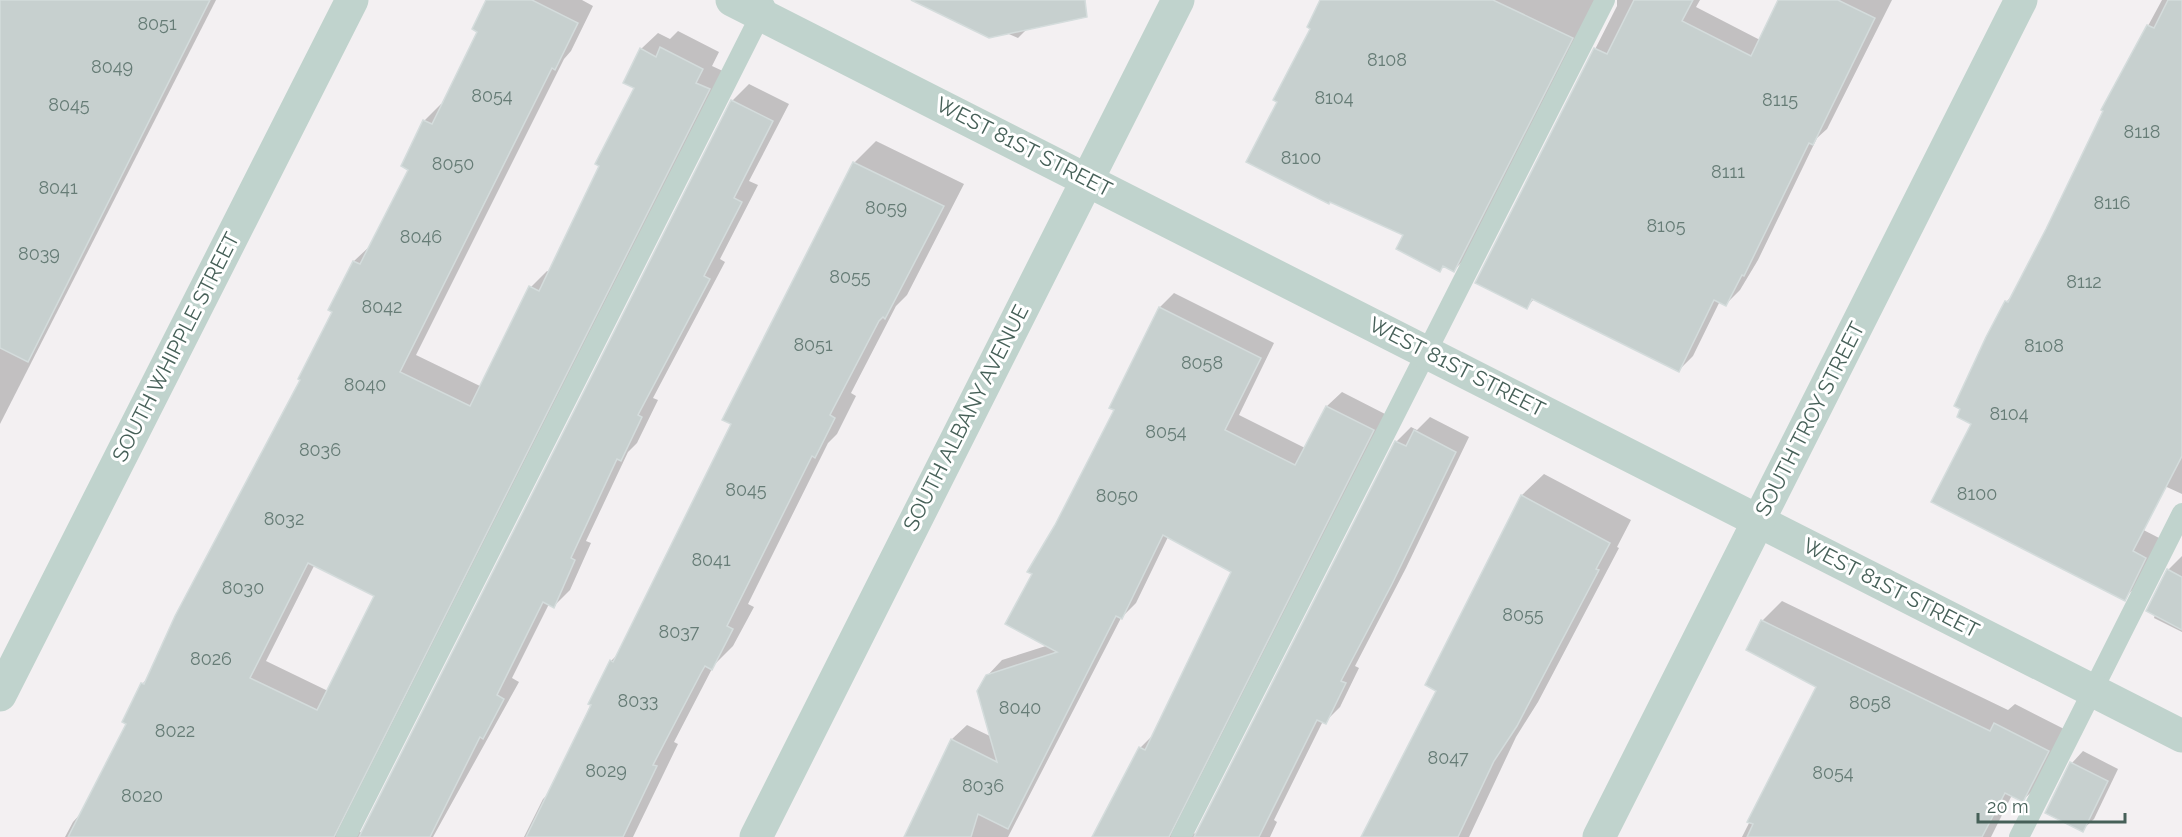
<svg xmlns="http://www.w3.org/2000/svg" width="2182" height="837" font-family="Raleway,sans-serif">
  <style>
    .shadow { fill: #0003; fill-rule: evenodd }
    .building { fill: #c7d0cf; stroke: #d4dcdc; stroke-width: 1.5; fill-rule: evenodd }
    .lines { fill: none; stroke-linecap: round; stroke-linejoin: round }
    .lane { stroke: #c0d3cd; stroke-width: 20 }
    .street { stroke: #c0d3cd; stroke-width: 33 }
    .labels { text-anchor: middle; stroke-width: 6; stroke-linejoin: round; paint-order: stroke }
    .number-label { font-size: 18px; fill: #667c76 }
    .street-label { font-size: 21px; fill: #466058; stroke: #fff }
  </style>
  <rect width="100%" height="100%" fill="#f3f0f2"/>
  <g class="shadow">
    <path d="M0,0H216L0,424Z"/>
    <path d="M488,0H582L593,6L571,51L564,59L416,355L482,387L531,287L547,271L550,272L636,87L641,49L658,33L670,39L678,31L719,52L712,66L725,72L357,831L363,833L732,101L749,84L789,104L749,181L758,185L720,259L725,262L653,398L658,400L637,443L628,452L586,541L591,543L570,590L554,606L549,604L512,678L519,682L433,837H65L73,822L82,812L128,723L142,684L148,678L302,380L334,312L330,309L354,261L371,245L410,169L424,121L441,104L443,105L479,31ZM315,564L376,596L328,691L266,661Z"/>
    <path d="M930,0H1045L1034,22L1018,38Z"/>
    <path d="M1322,0H1597L1468,256L1454,270L1444,265L1439,270L1405,234L1331,200L1279,101Z"/>
    <path d="M1617,0H1700L1696,7L1760,40L1780,0H1892L1827,129L1817,138L1758,260L1740,290L1726,304L1720,301L1693,356L1679,370L1535,298L1527,307L1477,282L1617,6Z"/>
    <path d="M2162,0H2182V186L2069,415L2006,302L2013,295L2105,110L2103,109Z"/>
    <path d="M876,141L964,184L907,295L896,306L851,393L856,396L837,434L828,443L748,604L754,607L733,646L714,665L674,742L678,744L633,837H524L543,799L550,792L611,661L619,653L733,423L724,419L854,163Z"/>
    <path d="M1174,293L1274,343L1239,415L1305,448L1327,406L1342,392L1387,415L1191,834L1198,833L1396,442L1411,427L1417,430L1430,417L1469,437L1406,568L1355,666L1359,668L1340,707L1325,722L1323,721L1274,820L1277,822L1270,837H1095L1140,748L1155,733L1233,571L1168,537L1136,603L1121,618L1008,837H908L906,836L952,739L967,725L992,737L987,676L1002,660L1049,645L1039,565L1116,410L1160,307Z"/>
    <path d="M2182,338V494L2119,465Z"/>
    <path d="M1972,442L2163,540L2142,580L2124,599Z"/>
    <path d="M1544,474L1631,520L1617,547L1619,548L1538,702L1516,737L1469,837H1363L1438,690L1427,685L1522,495Z"/>
    <path d="M2182,556V632L2154,618L2168,570Z"/>
    <path d="M1782,601L2008,710L2015,704L2068,731L2043,781L2023,800L2012,795L1991,837H1742L1818,686L1762,621Z"/>
    <path d="M2083,751L2118,769L2094,819L2082,830L2047,812L2072,763Z"/>
  </g>
  <g class="building">
    <path d="M0,0H210L28,362L0,348Z"/>
    <path d="M486,0H532L578,23L555,70L552,68L400,372L470,406L529,286L539,291L599,166L595,164L634,88L623,83L640,48L656,57L660,47L703,69L696,83L710,89L334,837H68L126,724L122,722L141,683L144,684L175,616L300,380L298,379L332,312L328,310L353,261L360,264L408,170L401,166L423,120L432,124L477,32L472,29ZM308,563L374,596L317,710L250,678Z"/>
    <path d="M911,0H1085L1087,17L989,38Z"/>
    <path d="M1320,0H1493L1573,38L1454,272L1443,266L1440,272L1396,249L1403,235L1330,202L1329,204L1246,162L1277,102L1273,100L1310,29L1307,27Z"/>
    <path d="M1634,0H1693L1682,21L1751,56L1778,0H1838L1875,18L1813,145L1809,143L1744,276L1742,275L1726,306L1714,300L1679,372L1532,299L1527,309L1475,283L1594,48L1607,54Z"/>
    <path d="M2168,0H2182V456L2133,551L2146,558L2125,601L1931,502L1971,424L1957,417L1960,409L1954,406L1986,337L2005,301L2008,302L2046,229L2103,111L2101,110L2147,25L2154,28Z"/>
    <path d="M731,100L773,121L734,198L742,202L704,276L710,279L638,415L642,417L621,461L617,459L571,558L575,560L554,608L543,602L497,695L504,699L483,739L480,737L430,837H359Z"/>
    <path d="M853,162L944,206L885,319L883,317L879,321L830,415L835,418L815,458L812,456L727,626L733,629L712,670L705,666L701,673L653,765L657,766L623,837H526L591,705L588,704L610,660L613,662L731,424L722,420Z"/>
    <path d="M1159,307L1261,358L1225,430L1295,465L1326,406L1374,430L1169,837H1092L1139,747L1145,750L1231,572L1163,535L1122,619L1116,616L1008,829L978,814L971,837H904L951,739L997,762L977,691L986,675L1057,652L1005,624L1032,574L1027,572L1055,525L1114,410L1109,408Z"/>
    <path d="M1414,430L1456,452L1392,584L1341,681L1346,683L1326,724L1317,720L1259,837H1194L1395,441L1406,446Z"/>
    <path d="M1521,495L1610,543L1596,569L1599,570L1517,726L1494,761L1458,837H1361L1436,691L1425,685Z"/>
    <path d="M2167,569L2182,577V630L2146,611Z"/>
    <path d="M1761,620L1990,731L1994,723L2049,751L2023,802L2005,793L1982,837H1747L1753,824L1747,822L1816,687L1746,650Z"/>
    <path d="M2070,762L2108,781L2083,832L2045,813Z"/>
  </g>
  <g class="lines">
    <g class="lane">
      <path d="M346,837L765,6"/>
      <path d="M1181,837L1605,0"/>
      <path d="M2019,837L2182,513"/>
    </g>
    <g class="street">
      <path d="M732,0L2182,736"/>
      <path d="M0,695L352,0"/>
      <path d="M756,837L1178,0"/>
      <path d="M1599,837L2021,0"/>
    </g>
  </g>
  <g class="labels">
    <g class="number-label">
      <text x="157" y="30">8051</text>
      <text x="1387" y="66">8108</text>
      <text x="112" y="73">8049</text>
      <text x="492" y="102">8054</text>
      <text x="1334" y="104">8104</text>
      <text x="1780" y="106">8115</text>
      <text x="69" y="111">8045</text>
      <text x="2142" y="138">8118</text>
      <text x="1301" y="164">8100</text>
      <text x="453" y="170">8050</text>
      <text x="1728" y="178">8111</text>
      <text x="58" y="194">8041</text>
      <text x="2112" y="209">8116</text>
      <text x="886" y="214">8059</text>
      <text x="1666" y="232">8105</text>
      <text x="421" y="243">8046</text>
      <text x="39" y="260">8039</text>
      <text x="850" y="283">8055</text>
      <text x="2084" y="288">8112</text>
      <text x="382" y="313">8042</text>
      <text x="813" y="351">8051</text>
      <text x="2044" y="352">8108</text>
      <text x="1202" y="369">8058</text>
      <text x="365" y="391">8040</text>
      <text x="2009" y="420">8104</text>
      <text x="1166" y="438">8054</text>
      <text x="320" y="456">8036</text>
      <text x="746" y="496">8045</text>
      <text x="1977" y="500">8100</text>
      <text x="1117" y="502">8050</text>
      <text x="284" y="525">8032</text>
      <text x="711" y="566">8041</text>
      <text x="243" y="594">8030</text>
      <text x="1523" y="621">8055</text>
      <text x="679" y="638">8037</text>
      <text x="211" y="665">8026</text>
      <text x="638" y="707">8033</text>
      <text x="1870" y="709">8058</text>
      <text x="1020" y="714">8040</text>
      <text x="175" y="737">8022</text>
      <text x="1448" y="764">8047</text>
      <text x="606" y="777">8029</text>
      <text x="1833" y="779">8054</text>
      <text x="983" y="792">8036</text>
      <text x="142" y="802">8020</text>
    </g>
    <g class="street-label">
      <text transform="translate(1024 147) rotate(27)" y="7">WEST 81ST STREET</text>
      <text transform="translate(176 347) rotate(-63)" y="7">SOUTH WHIPPLE STREET</text>
      <text transform="translate(1457 367) rotate(27)" y="7">WEST 81ST STREET</text>
      <text transform="translate(966 418) rotate(-63)" y="7">SOUTH ALBANY AVENUE</text>
      <text transform="translate(1810 419) rotate(-63)" y="7">SOUTH TROY STREET</text>
      <text transform="translate(1891 588) rotate(27)" y="7">WEST 81ST STREET</text>
    </g>
  </g>
  <path d="M1978 813v9h147v-9" fill="none" stroke="#466058" stroke-width="3"/>
  <text x="1987" y="813" font-size="18" fill="#466058" stroke="#ffffff" stroke-width="4.5" paint-order="stroke">20 m</text>
</svg>
